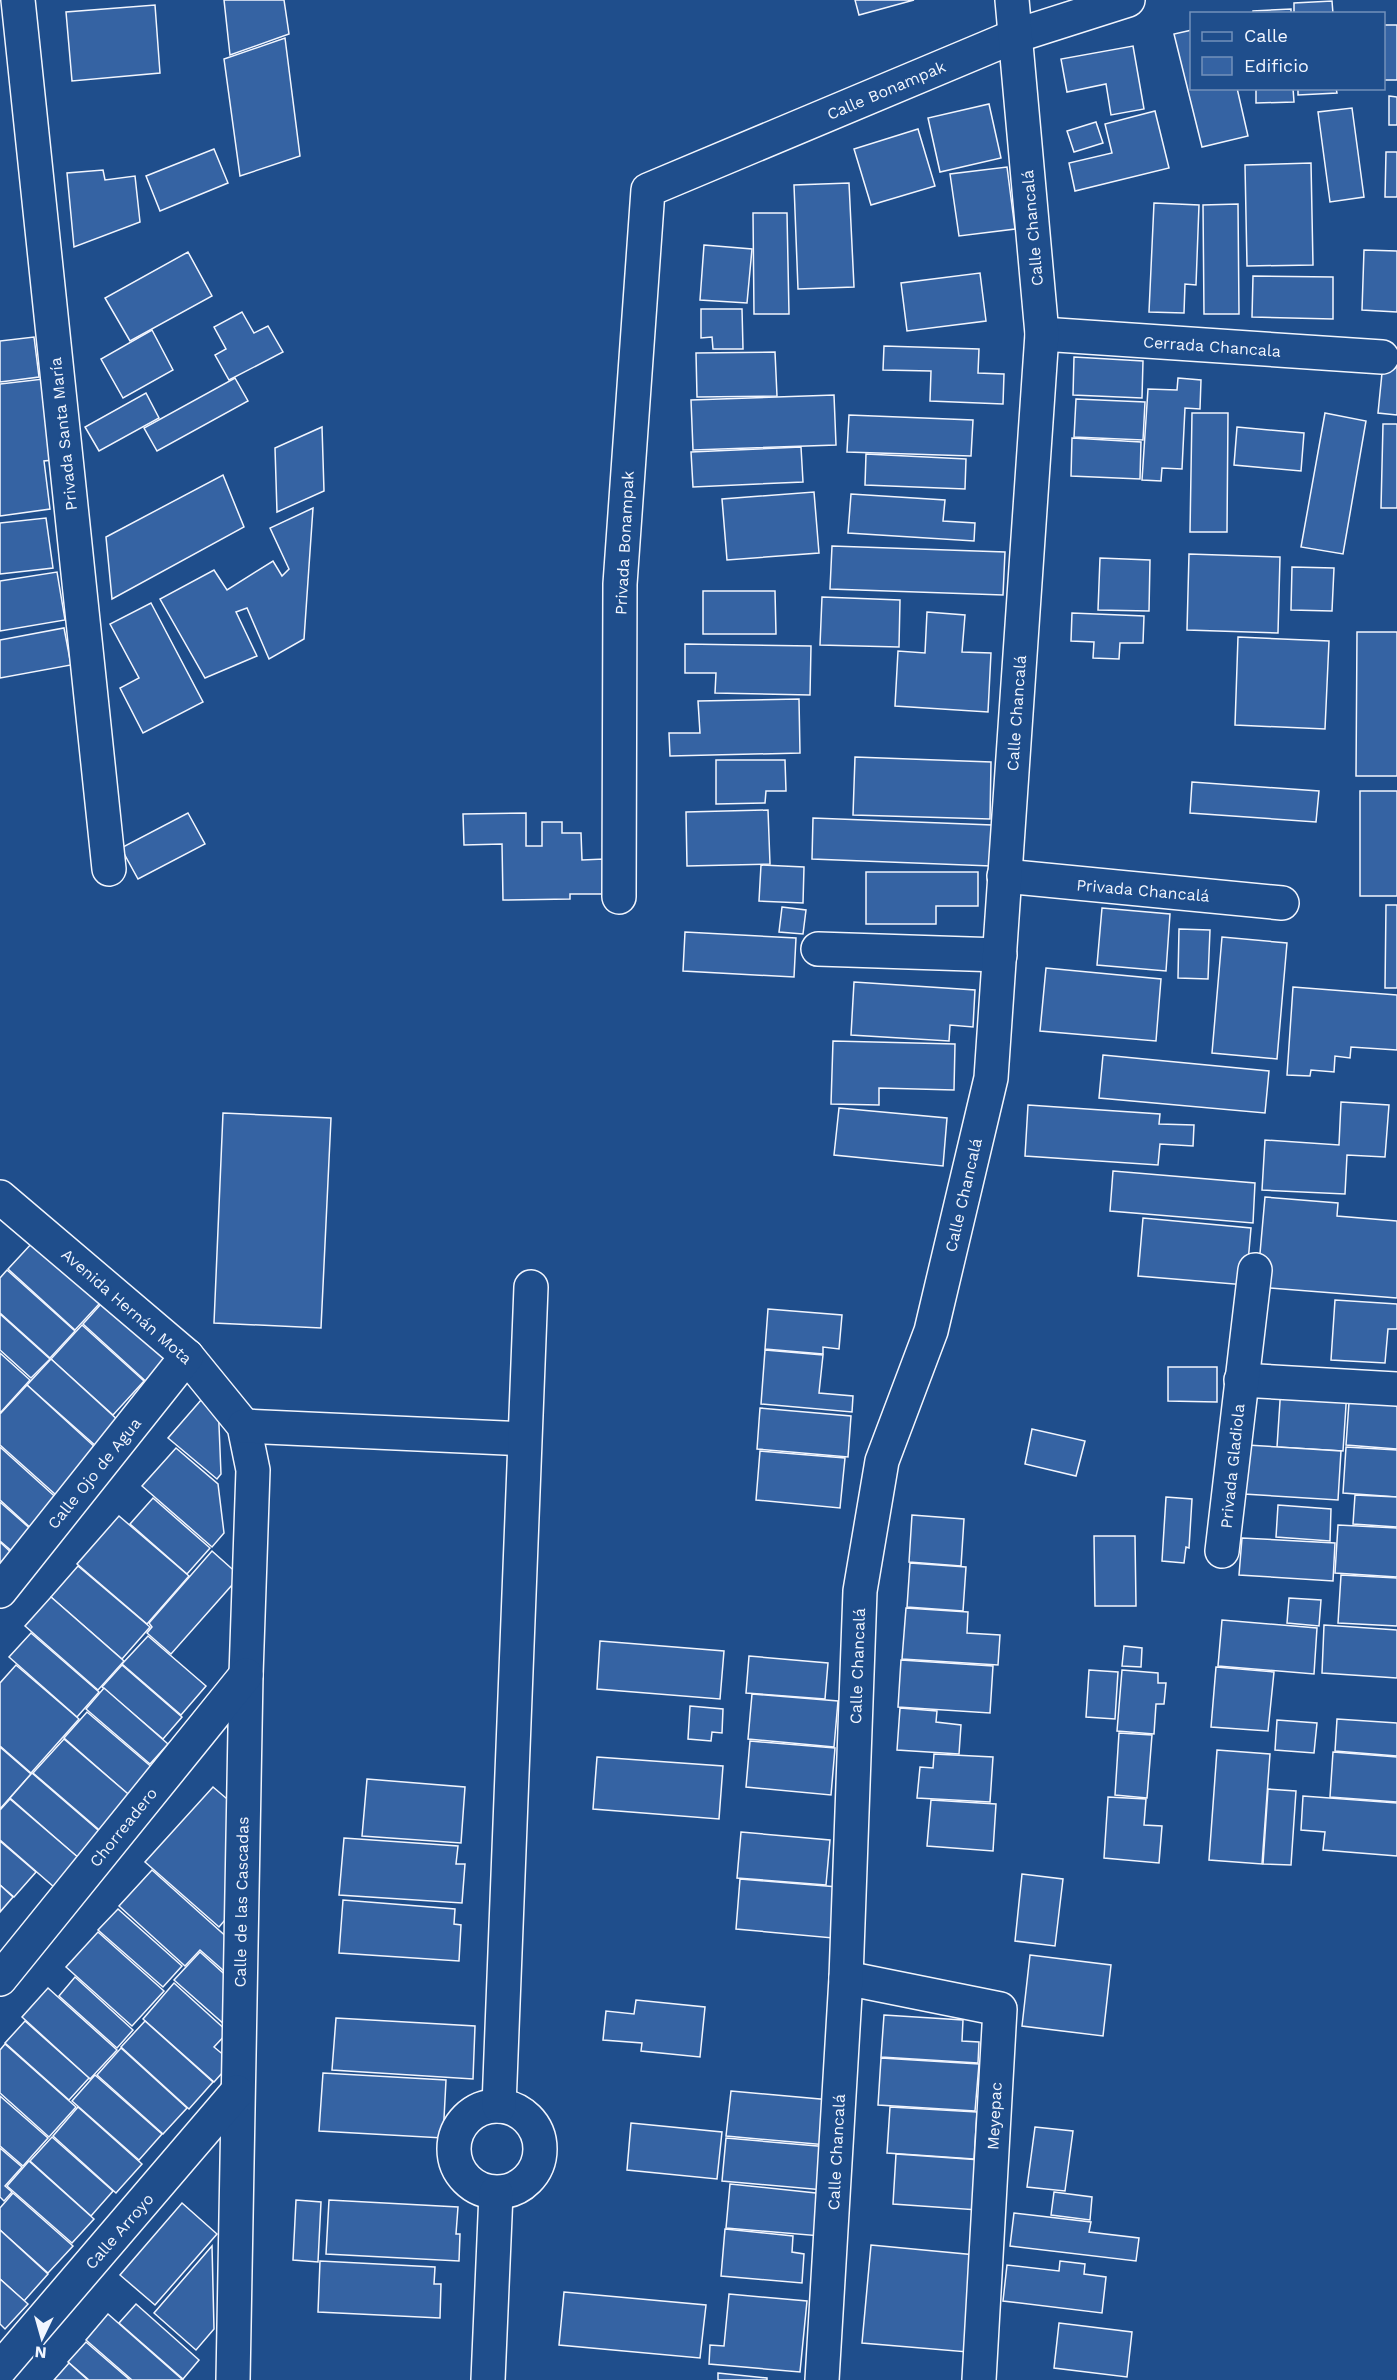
<svg xmlns="http://www.w3.org/2000/svg" width="1397" height="2380" font-family="'Work Sans',sans-serif">
  <style>
    .building { fill: #3563a3; stroke: #f2f6ff; stroke-width: 1.5 }
    .lines { fill: none; stroke-linecap: round; stroke-linejoin: round }
    .street-casing { stroke: #f2f6ff; stroke-width: 36 }
    .street { stroke: #1f4e8c; stroke-width: 33 }
    .labels { text-anchor: middle; stroke-width: 4.5; stroke-linejoin: round; paint-order: stroke }
    .street-label { font-size: 16px; fill: #f2f6ff; stroke: #1f4e8c }
  </style>
  <rect width="100%" height="100%" fill="#1f4e8c"/>
  <g class="building">
    <path d="M224,0H284L289,34L230,55Z"/>
    <path d="M855,0H914L859,15Z"/>
    <path d="M1332,1L1333,14H1294V3Z"/>
    <path d="M155,5L160,73L72,81L66,12Z"/>
    <path d="M1291,9V14H1253V11Z"/>
    <rect x="1384" y="25" width="13" height="55"/>
    <path d="M1192,30V88H1237L1248,136L1202,147L1174,34Z"/>
    <path d="M285,38L300,156L240,176L224,59Z"/>
    <path d="M1133,46L1144,109L1111,115L1106,84L1067,92L1061,59Z"/>
    <path d="M1256,88H1293L1294,102L1256,103Z"/>
    <path d="M1298,88H1336L1337,93L1298,95Z"/>
    <path d="M1389,96L1397,97V125H1389Z"/>
    <path d="M989,104L1001,158L940,172L928,118Z"/>
    <path d="M1352,108L1364,197L1330,202L1318,112Z"/>
    <path d="M1155,111L1169,168L1075,191L1069,163L1112,153L1105,124Z"/>
    <path d="M1096,122L1103,143L1074,152L1067,131Z"/>
    <path d="M918,129L935,186L871,205L854,149Z"/>
    <path d="M214,149L228,183L160,211L146,176Z"/>
    <path d="M1386,152H1397V197H1385Z"/>
    <path d="M1311,163L1313,265L1247,266L1245,165Z"/>
    <path d="M1007,167L1015,229L959,236L950,174Z"/>
    <path d="M103,170L105,180L135,176L140,222L74,247L67,173Z"/>
    <path d="M849,183L854,287L798,289L794,185Z"/>
    <path d="M1154,203L1199,205L1196,285L1185,284L1184,313L1149,312Z"/>
    <path d="M1238,204L1239,314H1204L1203,205Z"/>
    <path d="M753,213H787L789,314H754Z"/>
    <path d="M704,245L752,249L747,303L700,300Z"/>
    <path d="M1364,250L1397,251V312L1362,310Z"/>
    <path d="M188,252L212,296L130,341L105,298Z"/>
    <path d="M980,273L986,321L907,331L901,283Z"/>
    <path d="M1253,276L1333,277V319L1252,317Z"/>
    <path d="M701,309H742L743,349H713L712,337L701,338Z"/>
    <path d="M242,312L254,333L268,326L283,352L229,380L215,355L226,349L214,327Z"/>
    <path d="M152,330L173,370L123,398L101,359Z"/>
    <path d="M34,337L39,377L0,382V341Z"/>
    <path d="M884,346L979,349L978,373L1004,374L1003,404L930,401L931,371L883,370Z"/>
    <path d="M775,352L777,396L697,397L696,353Z"/>
    <path d="M1384,353L1397,354V415L1378,413Z"/>
    <path d="M1074,357L1143,361L1142,398L1073,395Z"/>
    <path d="M52,378L63,459L44,461L50,509L0,516V384Z"/>
    <path d="M235,378L248,401L157,451L144,428Z"/>
    <path d="M1178,378L1201,380L1200,409L1185,408L1182,469L1162,468L1161,481L1142,480L1148,389L1177,390Z"/>
    <path d="M146,393L159,418L99,451L85,427Z"/>
    <path d="M834,395L836,445L693,450L691,400Z"/>
    <path d="M1076,399L1145,402L1143,440L1074,437Z"/>
    <path d="M1192,413H1228L1227,532H1190Z"/>
    <path d="M1325,413L1366,421L1343,554L1301,547Z"/>
    <path d="M849,415L973,420L971,456L847,452Z"/>
    <path d="M1383,424H1397V508H1381Z"/>
    <path d="M322,427L324,491L277,512L275,448Z"/>
    <path d="M1237,427L1304,433L1301,471L1234,465Z"/>
    <path d="M1072,438L1141,442L1140,479L1071,476Z"/>
    <path d="M801,447L803,482L693,487L691,452Z"/>
    <path d="M866,454L966,459L965,489L865,485Z"/>
    <path d="M223,475L244,527L112,599L106,537Z"/>
    <path d="M814,492L819,553L727,560L722,499Z"/>
    <path d="M851,494L945,500L943,521L975,523L974,541L848,533Z"/>
    <path d="M313,508L304,639L269,659L247,608L236,612L257,656L205,678L160,599L214,570L227,590L273,561L282,576L289,569L270,528Z"/>
    <path d="M46,518L53,568L0,574V523Z"/>
    <path d="M832,546L1005,552L1003,595L830,589Z"/>
    <path d="M1189,554L1280,557L1278,633L1187,630Z"/>
    <path d="M1100,558L1150,560L1149,611L1098,610Z"/>
    <path d="M1292,567L1334,568L1332,611L1291,610Z"/>
    <path d="M57,572L65,620L0,631V581Z"/>
    <path d="M703,591H775L776,634H703Z"/>
    <path d="M822,597L900,600L899,647L820,645Z"/>
    <path d="M151,603L203,702L143,733L120,688L139,678L110,624Z"/>
    <path d="M927,612L965,615L962,652L991,653L988,712L895,706L898,651L925,653Z"/>
    <path d="M1072,613L1144,616L1143,643H1120L1119,659L1093,658L1094,642L1071,641Z"/>
    <path d="M64,628L71,665L0,678V640Z"/>
    <path d="M1357,632H1397V776H1356Z"/>
    <path d="M1238,637L1329,641L1325,729L1235,725Z"/>
    <path d="M685,644L811,646L810,695L715,693L716,673H685Z"/>
    <path d="M799,699L800,753L670,756L669,733H700L698,701Z"/>
    <path d="M855,757L991,762L990,819L853,815Z"/>
    <path d="M716,760H785L786,791H766L765,803L716,804Z"/>
    <path d="M1192,782L1319,791L1316,822L1190,813Z"/>
    <rect x="1360" y="791" width="37" height="105"/>
    <path d="M768,810L770,864L687,866L686,812Z"/>
    <path d="M188,813L205,844L138,879L121,848Z"/>
    <path d="M526,813V846H542V822H562V833H581L582,860L604,859L605,894H570V899L503,900L502,844L464,845L463,814Z"/>
    <path d="M813,818L992,825L991,866L812,859Z"/>
    <path d="M761,865L804,867L803,903L759,901Z"/>
    <path d="M866,872H978V906H936V924H866Z"/>
    <path d="M1386,905H1397V988H1385Z"/>
    <path d="M782,907L806,910L803,934L779,932Z"/>
    <path d="M1102,908L1170,914L1166,971L1097,965Z"/>
    <path d="M1179,929L1210,930L1208,979L1178,978Z"/>
    <path d="M685,932L796,938L794,977L683,971Z"/>
    <path d="M1222,937L1287,943L1277,1059L1212,1053Z"/>
    <path d="M1046,968L1161,979L1156,1041L1040,1031Z"/>
    <path d="M854,982L975,990L973,1027L950,1025L949,1041L851,1035Z"/>
    <path d="M1293,987L1397,995V1050L1351,1047L1350,1058L1335,1056L1334,1072L1311,1070L1310,1076L1287,1075Z"/>
    <path d="M833,1041L955,1044L954,1090L879,1088V1105L831,1104Z"/>
    <path d="M1103,1055L1269,1071L1265,1113L1099,1098Z"/>
    <path d="M1341,1102L1389,1105L1385,1157L1347,1155L1345,1194L1262,1190L1265,1140L1339,1145Z"/>
    <path d="M1028,1105L1160,1114L1159,1124L1194,1125L1193,1146L1160,1144L1158,1165L1025,1156Z"/>
    <path d="M839,1108L947,1118L943,1166L834,1155Z"/>
    <path d="M223,1113L331,1118L321,1328L214,1323Z"/>
    <path d="M1113,1171L1255,1183L1253,1223L1110,1211Z"/>
    <path d="M1265,1197L1338,1203L1337,1216L1397,1221V1298L1257,1287Z"/>
    <path d="M1143,1218L1251,1228L1246,1285L1138,1276Z"/>
    <path d="M33,1242L100,1303L75,1330L8,1269Z"/>
    <path d="M7,1270L75,1331L50,1358L0,1313V1278Z"/>
    <path d="M110,1294L178,1356L151,1386L83,1324Z"/>
    <path d="M1335,1300L1397,1304V1329H1388L1385,1363L1331,1360Z"/>
    <path d="M768,1309L842,1315L839,1349L823,1347V1354L765,1349Z"/>
    <path d="M0,1314L50,1359L31,1378L0,1350Z"/>
    <path d="M82,1325L144,1381L113,1415L51,1359Z"/>
    <path d="M765,1350L823,1355L819,1393L853,1396L852,1412L761,1404Z"/>
    <path d="M0,1353L30,1380L0,1413Z"/>
    <path d="M51,1359L120,1422L97,1447L27,1385Z"/>
    <path d="M1168,1367H1217V1402L1168,1401Z"/>
    <path d="M27,1385L97,1449L56,1495L0,1445V1414Z"/>
    <path d="M1281,1386L1347,1390L1343,1451L1277,1447Z"/>
    <path d="M1350,1388L1397,1391V1449L1346,1445Z"/>
    <path d="M208,1392L218,1401L221,1474L217,1479L168,1438Z"/>
    <path d="M760,1408L851,1416L848,1457L757,1449Z"/>
    <path d="M1032,1429L1085,1441L1076,1476L1025,1464Z"/>
    <path d="M1247,1445L1341,1451L1338,1500L1244,1494Z"/>
    <path d="M0,1447L61,1502L34,1531L0,1500Z"/>
    <path d="M1346,1447L1397,1450V1497L1343,1493Z"/>
    <path d="M176,1448L218,1484L224,1533L212,1547L142,1486Z"/>
    <path d="M760,1451L845,1458L840,1508L756,1500Z"/>
    <path d="M1355,1495L1397,1497V1527L1353,1524Z"/>
    <path d="M1166,1497L1192,1499L1189,1548L1186,1547L1184,1563L1162,1561Z"/>
    <path d="M153,1498L210,1548L187,1574L130,1524Z"/>
    <path d="M0,1502L34,1532L14,1553L0,1541Z"/>
    <path d="M1278,1505L1331,1509L1330,1541L1276,1537Z"/>
    <path d="M912,1515L964,1519L961,1566L909,1562Z"/>
    <path d="M119,1516L189,1576L147,1624L77,1564Z"/>
    <path d="M1338,1525L1397,1528V1577L1335,1573Z"/>
    <path d="M1094,1536H1135L1136,1606H1095Z"/>
    <path d="M1242,1538L1335,1543L1333,1581L1239,1575Z"/>
    <path d="M0,1542L17,1558L0,1576Z"/>
    <path d="M212,1551L240,1576L171,1654L147,1633L152,1627L149,1623Z"/>
    <path d="M910,1563L966,1567L963,1611L907,1607Z"/>
    <path d="M78,1566L150,1627L122,1659L51,1597Z"/>
    <path d="M1341,1575L1397,1578V1626L1338,1623Z"/>
    <path d="M51,1597L124,1661L98,1690L25,1626Z"/>
    <path d="M1289,1598L1321,1600L1319,1626L1287,1623Z"/>
    <path d="M906,1608L968,1612L967,1633L1000,1635L998,1665L902,1659Z"/>
    <path d="M1222,1620L1317,1628L1314,1674L1218,1666Z"/>
    <path d="M1324,1625L1397,1630V1678L1322,1673Z"/>
    <path d="M31,1633L99,1692L77,1717L9,1657Z"/>
    <path d="M148,1636L206,1686L181,1715L122,1664Z"/>
    <path d="M600,1641L724,1651L720,1699L597,1689Z"/>
    <path d="M1124,1646L1142,1648L1141,1667L1122,1666Z"/>
    <path d="M749,1656L828,1663L825,1699L746,1693Z"/>
    <path d="M901,1660L993,1666L990,1713L898,1707Z"/>
    <path d="M16,1665L79,1719L31,1773L0,1746V1683Z"/>
    <path d="M122,1665L182,1717L163,1739L102,1687Z"/>
    <path d="M1216,1667L1274,1672L1268,1731L1211,1727Z"/>
    <path d="M1089,1670L1118,1672L1115,1719L1086,1717Z"/>
    <path d="M1122,1670L1158,1673V1683H1166L1164,1704H1156L1154,1734L1117,1731Z"/>
    <path d="M104,1688L168,1744L150,1764L86,1709Z"/>
    <path d="M752,1694L838,1701L834,1747L748,1739Z"/>
    <path d="M690,1706L723,1709L722,1733L712,1732L711,1741L688,1739Z"/>
    <path d="M900,1708L937,1711L936,1722L961,1725L959,1754L897,1750Z"/>
    <path d="M87,1712L154,1769L131,1797L64,1738Z"/>
    <path d="M1337,1719L1397,1723V1756L1335,1751Z"/>
    <path d="M1277,1720L1317,1723L1314,1753L1275,1750Z"/>
    <path d="M1119,1733L1152,1735L1147,1798L1115,1795Z"/>
    <path d="M64,1739L134,1799L104,1834L33,1773Z"/>
    <path d="M750,1741L835,1748L831,1795L746,1787Z"/>
    <path d="M0,1747L31,1774L0,1809Z"/>
    <path d="M1217,1750L1270,1754L1262,1864L1209,1860Z"/>
    <path d="M1333,1752L1397,1757V1802L1330,1797Z"/>
    <path d="M934,1754L993,1757L990,1802L917,1798L920,1767L933,1768Z"/>
    <path d="M597,1757L723,1766L719,1819L593,1809Z"/>
    <path d="M32,1773L105,1836L83,1862L10,1798Z"/>
    <path d="M367,1779L465,1787L461,1843L362,1836Z"/>
    <path d="M213,1787L233,1804L231,1913L219,1927L145,1862Z"/>
    <path d="M1268,1789L1296,1791L1291,1865L1263,1864Z"/>
    <path d="M1303,1796L1397,1803V1856L1323,1850L1325,1832L1301,1830Z"/>
    <path d="M1108,1797L1146,1799L1144,1825L1162,1826L1159,1863L1104,1858Z"/>
    <path d="M10,1799L80,1859L54,1887L0,1840V1810Z"/>
    <path d="M931,1800L996,1804L993,1851L927,1846Z"/>
    <path d="M741,1832L830,1840L826,1885L737,1878Z"/>
    <path d="M344,1838L458,1846L456,1864H465L462,1903L339,1895Z"/>
    <path d="M0,1841L36,1872L14,1897L0,1885Z"/>
    <path d="M152,1870L230,1940L224,1971L200,1950L185,1966L119,1906Z"/>
    <path d="M1022,1874L1063,1879L1055,1946L1015,1941Z"/>
    <path d="M740,1879L838,1887L833,1938L736,1929Z"/>
    <path d="M0,1885L13,1897L0,1912Z"/>
    <path d="M343,1900L455,1909L454,1924L461,1925L459,1961L339,1953Z"/>
    <path d="M118,1909L182,1966L163,1987L98,1930Z"/>
    <path d="M98,1932L164,1991L132,2026L66,1967Z"/>
    <path d="M200,1952L232,1981L225,2025L174,1980Z"/>
    <path d="M1030,1955L1111,1965L1103,2036L1022,2026Z"/>
    <path d="M75,1977L133,2030L117,2048L59,1996Z"/>
    <path d="M174,1983L228,2032L214,2047L232,2062L214,2082L143,2019Z"/>
    <path d="M48,1988L117,2050L90,2079L22,2017Z"/>
    <path d="M636,2000L705,2007L700,2057L641,2051L642,2043L603,2040L606,2011L634,2014Z"/>
    <path d="M884,2015L963,2020L962,2041L979,2042L978,2063L881,2057Z"/>
    <path d="M336,2018L475,2026L473,2079L332,2070Z"/>
    <path d="M25,2021L89,2078L69,2100L5,2043Z"/>
    <path d="M145,2021L213,2082L189,2109L121,2047Z"/>
    <path d="M5,2044L76,2107L49,2137L0,2093V2050Z"/>
    <path d="M121,2048L187,2108L163,2134L97,2075Z"/>
    <path d="M881,2058L979,2064L975,2111L878,2105Z"/>
    <path d="M323,2073L446,2080L443,2138L319,2131Z"/>
    <path d="M95,2075L162,2134L139,2160L72,2101Z"/>
    <path d="M731,2091L831,2100L827,2145L726,2136Z"/>
    <path d="M0,2096L48,2138L23,2166L0,2146Z"/>
    <path d="M78,2107L142,2164L116,2193L53,2136Z"/>
    <path d="M890,2107L977,2112L974,2159L887,2153Z"/>
    <path d="M631,2123L722,2132L717,2179L627,2170Z"/>
    <path d="M1035,2127L1073,2131L1065,2191L1027,2187Z"/>
    <path d="M52,2137L113,2191L91,2216L30,2161Z"/>
    <path d="M726,2138L829,2147L824,2190L722,2181Z"/>
    <path d="M0,2148L22,2167L5,2186L12,2192L4,2201L0,2197Z"/>
    <path d="M896,2154L981,2160L978,2210L893,2204Z"/>
    <path d="M29,2161L94,2219L72,2243L7,2186Z"/>
    <path d="M730,2184L825,2194L821,2236L726,2228Z"/>
    <path d="M1054,2192L1092,2197L1090,2220L1051,2215Z"/>
    <path d="M13,2193L73,2246L48,2273L0,2230V2208Z"/>
    <path d="M296,2200L321,2202L318,2262L293,2260Z"/>
    <path d="M329,2200L458,2207L456,2234H460L459,2261L326,2254Z"/>
    <path d="M182,2203L217,2234L155,2305L120,2275Z"/>
    <path d="M1014,2213L1091,2222L1089,2232L1139,2238L1136,2261L1010,2246Z"/>
    <path d="M725,2229L793,2236L792,2252L804,2254L802,2283L721,2276Z"/>
    <path d="M0,2230L48,2274L24,2301L0,2279Z"/>
    <path d="M871,2245L976,2255L968,2352L862,2343Z"/>
    <path d="M212,2246L214,2329L196,2350L154,2313Z"/>
    <path d="M320,2261L435,2267L434,2284H441L440,2318L318,2312Z"/>
    <path d="M1060,2261L1085,2264L1084,2274L1106,2277L1102,2313L1003,2301L1007,2265L1059,2271Z"/>
    <path d="M0,2279L28,2304L5,2329L0,2324Z"/>
    <path d="M564,2292L706,2305L700,2358L559,2345Z"/>
    <path d="M729,2294L807,2301L800,2372L709,2364L710,2345L724,2346Z"/>
    <path d="M136,2304L199,2360L183,2379L119,2323Z"/>
    <path d="M108,2314L183,2380H132L86,2340Z"/>
    <path d="M1059,2323L1132,2332L1127,2377L1054,2368Z"/>
    <path d="M86,2342L130,2380H89L68,2362Z"/>
    <path d="M69,2363L88,2380H54Z"/>
    <path d="M718,2373L767,2378V2380H718Z"/>
  </g>
  <g class="lines">
    <g class="street-casing">
      <g id="street">
        <path d="M18,0L109,869"/>
        <path d="M1042,334L1382,357"/>
        <path d="M1004,876L1282,903"/>
        <path d="M619,897L620,584L648,190L1015,36L1128,0"/>
        <path d="M818,949L1000,955"/>
        <path d="M0,1197L187,1356L244,1426L253,1470L246,1675L233,2380"/>
        <path d="M1241,1380L1397,1389"/>
        <path d="M244,1426L524,1439"/>
        <path d="M1222,1551L1255,1270"/>
        <path d="M0,1591L187,1356"/>
        <path d="M846,1978L1000,2009L979,2380"/>
        <path d="M0,1979L246,1675"/>
        <circle cx="497" cy="2149" r="43"/>
        <path d="M499,2106L531,1287"/>
        <path d="M0,2369L237,2092"/>
        <path d="M488,2380L496,2193"/>
        <path d="M822,2380L846,1978L860,1591L882,1461L931,1331L991,1078L1042,334L1012,0"/>
      </g>
    </g>
    <use href="#street" class="street"/>
  </g>
  <g class="labels">
    <g class="street-label">
      <text transform="translate(886 90) rotate(-23)" y="6">Calle Bonampak</text>
      <text transform="translate(1032 228) rotate(-95)" y="6">Calle Chancalá</text>
      <text transform="translate(1212 346) rotate(4)" y="6">Cerrada Chancala</text>
      <text transform="translate(63 434) rotate(-96)" y="6">Privada Santa María</text>
      <text transform="translate(624 543) rotate(-87)" y="6">Privada Bonampak</text>
      <text transform="translate(1016 713) rotate(-86)" y="6">Calle Chancalá</text>
      <text transform="translate(1143 890) rotate(5)" y="6">Privada Chancalá</text>
      <text transform="translate(963 1195) rotate(-77)" y="6">Calle Chancalá</text>
      <text transform="translate(127 1306) rotate(41)" y="6">Avenida Hernán Mota</text>
      <text transform="translate(1232 1466) rotate(-84)" y="6">Privada Gladiola</text>
      <text transform="translate(94 1473) rotate(-51)" y="6">Calle Ojo de Agua</text>
      <text transform="translate(857 1666) rotate(-88)" y="6">Calle Chancalá</text>
      <text transform="translate(123 1827) rotate(-51)" y="6">Chorreadero</text>
      <text transform="translate(241 1902) rotate(-89)" y="6">Calle de las Cascadas</text>
      <text transform="translate(994 2116) rotate(-87)" y="6">Meyepac</text>
      <text transform="translate(836 2152) rotate(-87)" y="6">Calle Chancalá</text>
      <text transform="translate(119 2231) rotate(-49)" y="6">Calle Arroyo</text>
    </g>
  </g>
  <rect x="1190" y="12" width="195" height="78" fill="#1f4e8c" stroke="#7391ba" stroke-width="1.5"/>
  <rect x="1202" y="32" width="30" height="9" fill="#1f4e8c" stroke="#7391ba" stroke-width="1.5"/>
  <text x="1244" y="42" font-size="18" fill="#f2f6ff">Calle</text>
  <rect x="1202" y="57" width="30" height="18" fill="#3563a3" stroke="#7391ba" stroke-width="1.5"/>
  <text x="1244" y="72" font-size="18" fill="#f2f6ff">Edificio</text>
  <g transform="translate(42 2338) rotate(185)" stroke="#1f4e8c" stroke-width="4.5" paint-order="stroke">
  <path d="M0-4.5L10 22L0 15L-10 22Z" fill="#f2f6ff"/>
  <text y="-9" font-size="16" font-weight="bold" text-anchor="middle" fill="#f2f6ff">N</text>
  </g>
</svg>
